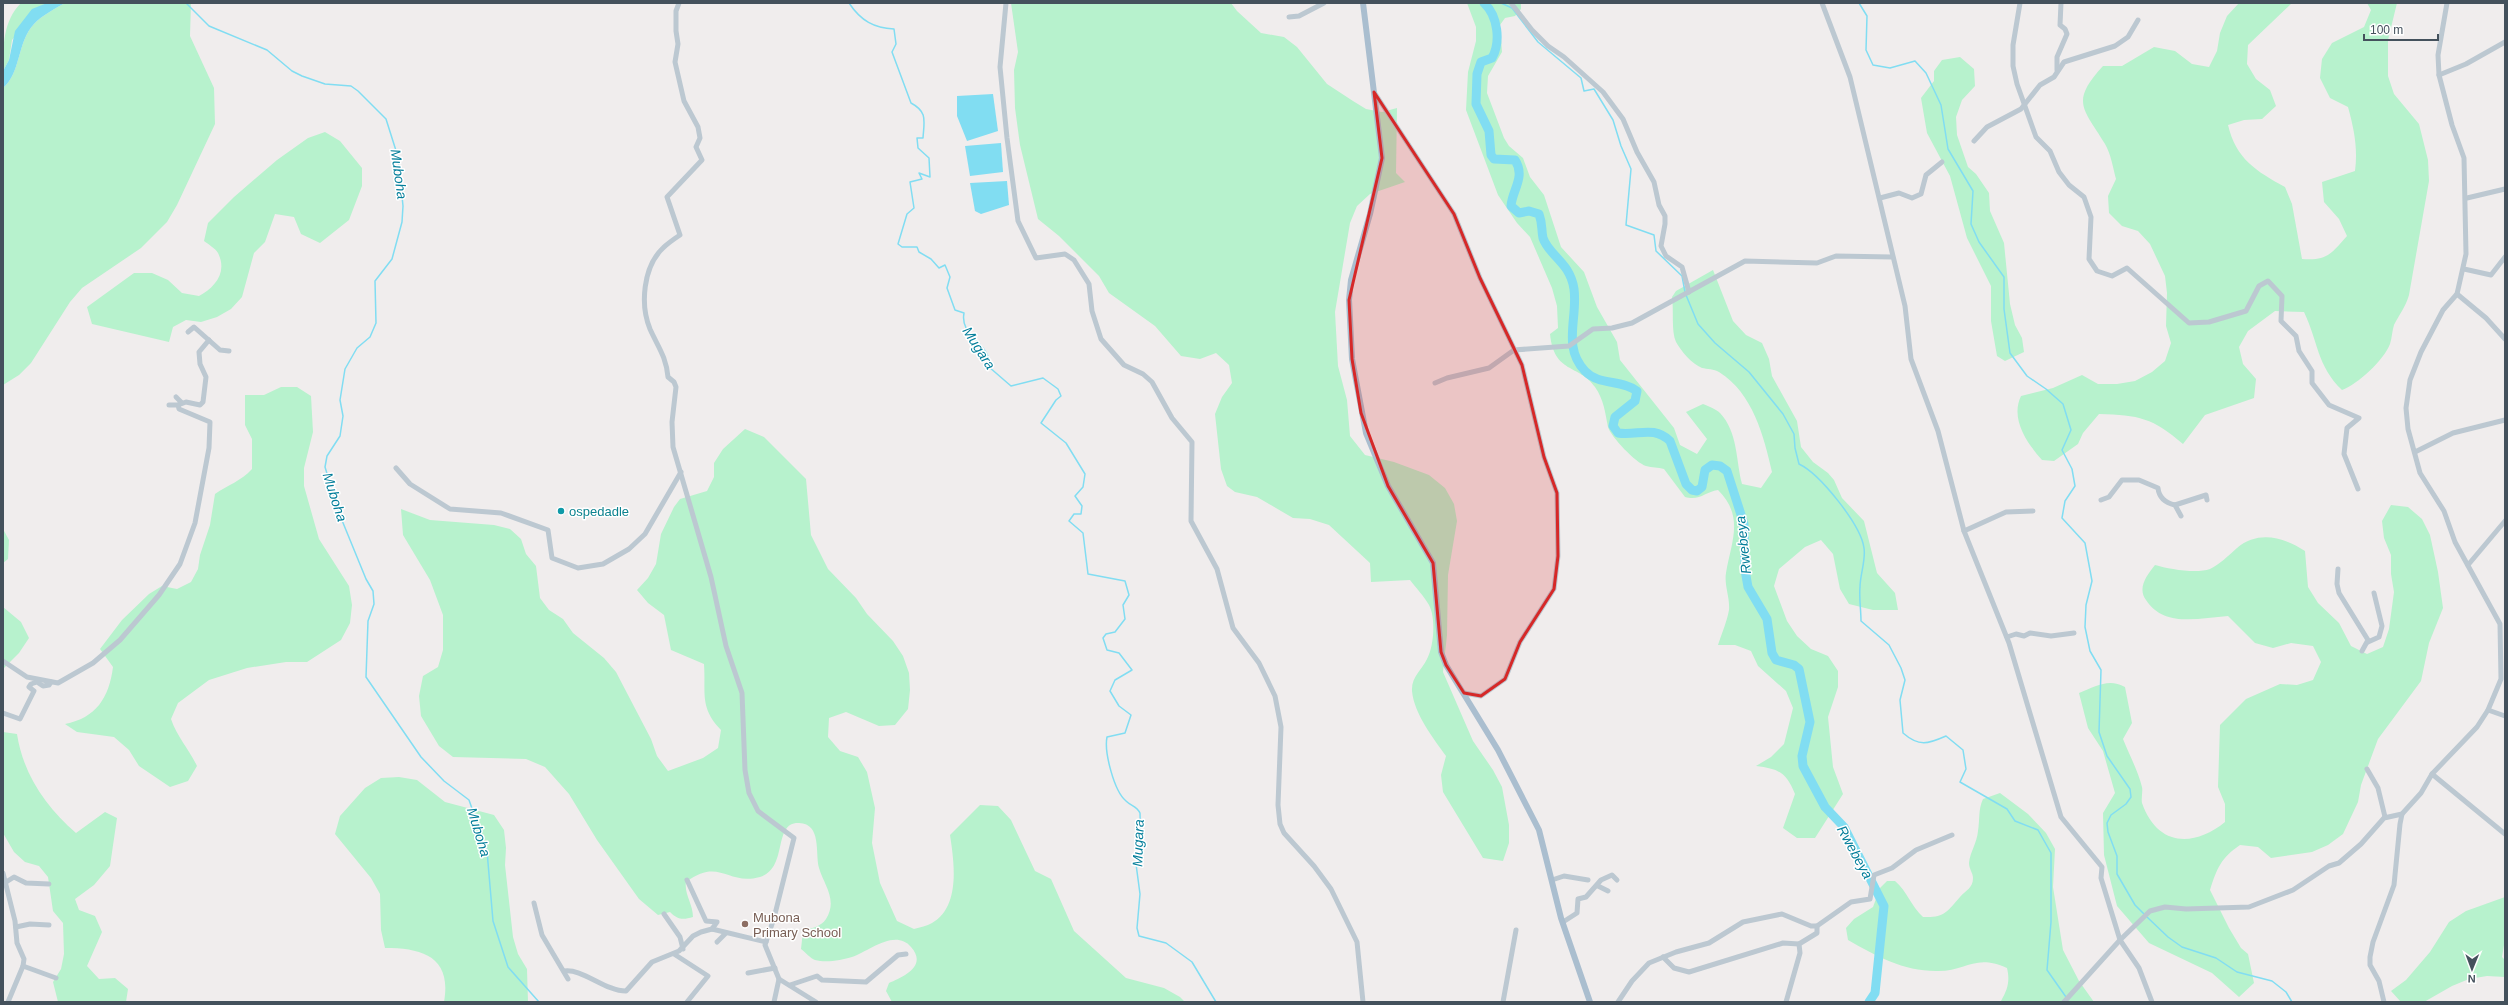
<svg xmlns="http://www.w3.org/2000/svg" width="2508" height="1005" font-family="Arial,sans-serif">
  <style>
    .green { fill: #b7f2cd }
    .water { fill: #81ddf2 }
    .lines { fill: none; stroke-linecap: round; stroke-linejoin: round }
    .stream { stroke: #81ddf2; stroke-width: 1.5 }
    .river { stroke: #81ddf2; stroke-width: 9 }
    .minor { stroke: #bcc8d1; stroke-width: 5 }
    .major { stroke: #aabecf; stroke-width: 6 }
    .marked { fill: #d62828; fill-opacity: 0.2; stroke: #d62828; stroke-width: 3; stroke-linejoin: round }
    .culture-dot { fill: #0f9aa8; stroke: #fff; stroke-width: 1.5 }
    .education-dot { fill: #8d6e63; stroke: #fff; stroke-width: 1.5 }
    .labels { text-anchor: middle; stroke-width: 3; stroke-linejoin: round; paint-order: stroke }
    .culture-label { font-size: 13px; fill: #0d838f; stroke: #fff; text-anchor: start }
    .education-label { font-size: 13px; fill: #785e54; stroke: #fff; text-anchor: start }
    .water-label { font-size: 14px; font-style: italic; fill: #037e9a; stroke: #fff }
  </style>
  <rect width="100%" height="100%" fill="#f0eded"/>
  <g class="green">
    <path d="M21,3H47L41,6L12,40L9,60L3,71C3,46 3,21 21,3Z"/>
    <path d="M65,3H191L190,36L214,88L215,124L177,205L167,222L141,248L82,288L70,302L31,363L19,375L3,385V88C21,73 17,42 34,24C41,16 56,8 65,3Z"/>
    <path d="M1011,3H1231L1237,11L1261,33L1284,37L1297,47L1327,84L1353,101L1366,109L1382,112L1397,108L1396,173L1405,182L1370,194L1357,206L1350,223L1335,312L1338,366L1347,400L1350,436L1365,455L1394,462L1429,475L1445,488L1454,504L1457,521L1448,575L1447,635L1443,672L1473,741L1493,770L1502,787L1509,825V843L1503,861L1483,858L1443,792L1441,775L1446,756C1434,739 1414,714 1412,691C1411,677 1422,670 1427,659C1434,646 1436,618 1429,605C1424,596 1416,588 1410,580L1371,582L1370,563L1329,525L1310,519L1293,518L1257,497L1235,492L1227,486L1221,469L1215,414L1222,397L1232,383L1229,365L1216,353L1200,359L1181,356L1155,326L1109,293L1099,276L1059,236L1038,219L1020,145L1015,108L1014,70L1018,52Z"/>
    <path d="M1467,3L1521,4V9L1515,16L1505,18L1500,25L1502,52L1488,76L1487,93L1504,138L1509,146L1523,158L1530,177L1544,195L1561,247L1584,272L1597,307L1617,342L1620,360L1674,428L1680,445L1697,454L1707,439L1686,412L1703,404C1708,406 1716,409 1720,413C1738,432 1736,461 1742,484L1761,488L1772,472C1764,437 1753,393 1719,372C1714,369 1707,369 1702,368C1692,364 1681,351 1676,342C1671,331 1674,311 1672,297L1676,291L1713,270L1733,321L1746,335L1762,343L1769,359L1772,376L1797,421L1801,447L1813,462L1828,473L1834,480L1842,498L1864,521L1877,573L1895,593L1898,610H1873L1849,604L1840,589L1833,554L1821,540L1805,547L1779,569L1774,586L1787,621L1797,636L1811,649L1828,656L1838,671V687L1828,717L1833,767L1843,794L1815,838H1797L1783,828L1795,794C1786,772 1779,769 1756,766L1771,757L1784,744L1793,708L1786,691L1758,666L1751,651L1735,645H1718C1722,633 1727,621 1729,610C1730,597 1724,585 1726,573C1731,542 1745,517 1718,490C1705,492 1700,501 1685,497L1664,469C1658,467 1652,468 1646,466C1636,463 1611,437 1608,427C1605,412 1604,400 1595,387C1579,364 1554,374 1550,334L1558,328L1557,306L1552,288L1530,237L1517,223L1498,195L1466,110L1468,72L1476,41V27Z"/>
    <path d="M2239,3H2292L2248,45L2247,64L2256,79L2270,90L2276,106L2262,119L2244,120L2228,125C2236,159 2256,171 2285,187L2292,204L2302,259C2327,261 2331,254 2347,236L2339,219L2324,202L2322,182L2355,171C2358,148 2354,129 2348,107L2330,98L2320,78L2322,59L2332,43L2364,27L2371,10L2367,3H2397L2388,40V76L2394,94L2419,124L2428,160L2429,181L2409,295C2406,306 2399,315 2394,325C2392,331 2392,338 2390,344C2384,360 2358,384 2342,390C2317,366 2318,341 2304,312L2275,311L2248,331L2239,347L2243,364L2256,379L2254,398L2205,415L2183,444C2153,418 2139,415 2099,414L2083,433L2078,444L2054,461L2042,460C2027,443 2010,419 2021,396L2053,388L2082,375L2098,384H2117L2135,381L2152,372L2165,361L2171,343L2166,326L2167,293L2165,276L2150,244L2138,231L2122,226L2109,213L2108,196L2116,179C2113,168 2111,154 2105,144C2083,108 2070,102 2103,66H2122L2154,47L2175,51L2192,64L2209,67L2217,51L2220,33L2227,16Z"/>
    <path d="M1960,57L1974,69L1975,86L1962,100L1956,117L1957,135L1968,167L1976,174L1989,193L1990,211L2004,243L2010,304L2015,325L2022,338L2024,352L2005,361L1997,356L1991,321V286L1967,238L1950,176L1927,133L1921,98L1934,81V71L1942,60Z"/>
    <path d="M325,132L340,141L362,168V186L349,220L320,243L301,234L294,217L275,214L265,242L254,253L242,297L231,309L217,317L201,322L186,320L173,327L169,342L92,324L87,307L134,273H152L168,280L182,293L199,296C214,288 228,273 218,253C216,249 208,244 204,241L208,223L234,197L277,160L308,138Z"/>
    <path d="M281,387H297L311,396L313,432L304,468V486L319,539L349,586L352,605L350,623L341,640L307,662H286L247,668L209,680L178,703L171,719C177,737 189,749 197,766L188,781L170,787L139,766L129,750L114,737L77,732L65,724C96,718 109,698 113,667L100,649L122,620L149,594L162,586L177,589L191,582L198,569L200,555L210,525L215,494C228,485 241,481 252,469V439L245,425V395H264Z"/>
    <path d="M745,429L764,437L806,479L811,535L828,569L856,598L867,614L893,641L903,656L909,673L910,690L908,709L895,725L879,726L846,712L829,718L828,737L840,751L858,757L867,772L875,808L872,843L880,883L897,921L914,929C920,927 927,926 932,923C961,906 954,862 950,835L980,805L998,806L1011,820L1035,871L1051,879L1074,931L1126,978L1164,988L1180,997L1185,1002H892L886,991L889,983C903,977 928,966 911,947C895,928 868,952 852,957C842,960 826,963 815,960C811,959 805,952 801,949L803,931C811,928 821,927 826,919C838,900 824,885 819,868C815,853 822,824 799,823C772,822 789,868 760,877C727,886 720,857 686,882C684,894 693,904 693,917C683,920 678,920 670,912L658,915L639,899L629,885L597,840L569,794L545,767L526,759L453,757L439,746L421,716L419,696L423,676L438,667L443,650V615L430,580L403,535L401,509L430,520L494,525L510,529L521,539L526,554L536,566L540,598L549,610L563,619L573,633L604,658L616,672L651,739L657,756L668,771L703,758L718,748L721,730C699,707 706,693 704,664L671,650L664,615L648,603L637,590L648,578L656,564L661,534L674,507L680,499L707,491L714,477V463L723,449Z"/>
    <path d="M2391,505L2408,507L2422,519L2430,535L2438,572L2443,608L2429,643L2421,681L2378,739L2361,785L2358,802L2343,834L2328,845L2312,852L2271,858L2258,847L2240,845C2221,858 2217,868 2210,890L2229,928L2241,948L2248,954L2254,983L2239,997L2212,973L2149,943L2117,906L2104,855L2103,813L2115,793L2103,751L2088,728L2079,693C2096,686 2109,678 2125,687L2132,723L2123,739C2129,754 2138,771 2142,787C2143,792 2141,798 2142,803C2157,846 2193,848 2225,822V804L2218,787L2220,725L2246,699L2280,684L2297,685L2313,680L2321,662L2313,646L2291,643L2273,648L2255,643L2228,616C2199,618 2164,628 2146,600C2137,588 2147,575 2155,565C2169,569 2196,574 2210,569C2220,564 2228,556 2237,548C2258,530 2284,537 2305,551L2308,587L2318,603L2339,623L2351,646L2367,654L2383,647L2389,629L2394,592L2391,574V555L2384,538L2382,521Z"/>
    <path d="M3,529L9,540L8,559L3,563Z"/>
    <path d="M3,607L21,622L29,638L19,653L3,669Z"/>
    <path d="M3,732L17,734C23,774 46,807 76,833L105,812L117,818L110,866L94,885L75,899L79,910L95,916L102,932L87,966L99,979L115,978L128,989L126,1002H58L53,982L61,969L64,954L63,923L53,911L48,877L39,866L25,862L14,852L3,833Z"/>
    <path d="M399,777L417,780L445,802L494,815L504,830L506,848L505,865L513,937L518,954L527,969L528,1002H444C452,957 423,948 385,948L381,930L380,894L371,878L335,834L340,816L365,788L381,778Z"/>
    <path d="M2000,793L2028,814L2046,833L2055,849L2053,887L2063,950L2079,981L2094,1002H1998L2001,1001C2008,989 2010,981 2007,968C1974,953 1966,972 1936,971C1903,971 1876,956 1848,940L1846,928L1854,919L1873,907L1880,888L1887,881H1895C1907,891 1911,906 1923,917C1944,918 1947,912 1960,897C1966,890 1973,888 1973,878C1973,873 1969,869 1969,863C1970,852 1977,843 1978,831C1980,819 1978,810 1983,799Z"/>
    <path d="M2505,897V939L2502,957L2505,960V977L2487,976L2469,979L2452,986L2424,1002H2401L2391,991L2406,980L2430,952L2449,922L2466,911Z"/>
  </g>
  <g class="water">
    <path d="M47,3H65C56,8 41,16 34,24C17,42 21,73 3,88V71L9,60L15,31L32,9Z"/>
    <path d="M993,94L998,131L967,141L957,116V96Z"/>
    <path d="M1001,143L1003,172L970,176L965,146Z"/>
    <path d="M1007,181L1009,205L981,214L975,211L970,183Z"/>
  </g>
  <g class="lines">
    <g class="stream">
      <path d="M186,3L209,26L267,50L292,71L302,76L325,84L351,86L358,91L386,119L398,157L403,206L402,222L392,259L375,281L376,323L370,337L357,348L345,369L340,400L343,416L340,436L327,456L325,467L339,513L366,579L373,591L374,604L368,621L366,677L421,757L444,781L469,800L487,851L493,921L508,967L539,1002"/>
      <path d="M849,3C861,21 874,28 894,29L896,44L892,52L911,103C928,112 924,121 923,138H917L918,148L929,158L930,177L919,173L922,179L910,182L914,208L907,214L898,244L902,247H917L919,252L931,259L939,268L945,265L950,277L947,288L955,310L964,313C961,329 973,336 982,347C986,351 988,356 990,361L989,367L1011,386L1043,378L1058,389L1061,396L1056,400L1041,423L1066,443L1085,474L1083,487L1075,496L1082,506L1081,514H1074L1069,521L1083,533L1088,574L1125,581L1129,595L1123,605L1125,619L1115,632L1106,634L1103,638L1107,650L1119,653L1132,670L1115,680L1110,691L1119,706L1131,715L1125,733L1107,737C1104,752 1114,791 1126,801C1131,806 1137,806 1140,813L1141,850L1136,864L1140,894L1137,928L1139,936L1166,943L1192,962L1216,1002"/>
      <path d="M1501,3L1512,8L1538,42L1581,78L1584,91L1594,89L1613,120L1621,146L1631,169L1626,225L1654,235L1656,251L1682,276L1685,292"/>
      <path d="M1859,3L1867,16L1866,50L1873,65L1890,68L1915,61L1926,73L1941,105L1948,149L1973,191L1971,224L1979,242L2004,277V309L2010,353L2027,376L2046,389L2063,404L2071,430L2062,450L2072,469L2075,486L2065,501L2062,518L2085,543L2092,581L2086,605L2085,627L2090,651L2101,670L2099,732L2107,756L2130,789L2131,797L2126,804L2111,815L2107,823L2108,832L2117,856V874L2135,905L2144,914"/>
      <path d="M1686,295L1698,324L1715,343L1749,372L1783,414L1794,434L1795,448L1799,464C1820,474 1861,525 1864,548C1866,560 1860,575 1860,587C1859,599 1861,610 1861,621L1889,645L1901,668L1905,680L1900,700L1903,733C1919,747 1928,744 1946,736L1963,750L1966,769L1960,782L2007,809L2015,821L2038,830L2051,853V922L2047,970L2066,997"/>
      <path d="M2147,917L2168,937L2182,947L2216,958L2237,972L2272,981L2286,992L2292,1002"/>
    </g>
    <path class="river" d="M1484,3C1498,16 1501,42 1492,58L1481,62L1477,74L1476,104L1489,131L1491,155L1494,159L1515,160C1526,177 1512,190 1511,206L1519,213L1529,211L1539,214C1543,225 1541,229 1543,238C1549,256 1570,262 1574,289C1578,318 1562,347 1585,371C1599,386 1621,379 1637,391L1635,401L1615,417L1613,426L1618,433C1638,436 1653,425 1670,441L1686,484L1692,490L1697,491L1702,487L1705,470L1712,465L1720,466L1727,471L1744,524L1745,570L1748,587L1767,619L1772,653L1776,660L1794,665L1799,669L1810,722L1802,756L1803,766L1825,807L1844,827L1884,906L1875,993L1869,1002"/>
    <g class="minor">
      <path d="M679,3L676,11V31L678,44L675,62L684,101L698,127L700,138L696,147L702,160L667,197L680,235C674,239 668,243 663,248C643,267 640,305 650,329C658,347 666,356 668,377L674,382L676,387L672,422L673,447L711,577L726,646L742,693L745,770L749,793L758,811L794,838L774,918L765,945L779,979L774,1002"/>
      <path d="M1006,3L1000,67L1007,138L1018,221L1036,258L1065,254L1074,260L1089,284L1092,311L1101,339L1124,365L1143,374L1152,382L1172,418L1192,442L1191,521L1217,569L1233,628L1259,663L1275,696L1281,727L1278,805L1280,824L1284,833L1314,866L1331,889L1357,942L1363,1002"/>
      <path d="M1511,3L1532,30L1548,46L1564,57L1603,92L1623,119L1637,152L1654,182L1659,205L1665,216V224L1661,246L1666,256L1682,267L1689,292"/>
      <path d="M1822,3L1850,77L1905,306L1911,359L1938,431L1964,531L2009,643L2061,817L2102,867L2101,878L2120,940L2139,968L2152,1002"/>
      <path d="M2020,3L2013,45V66L2017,84L2036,137L2050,151L2059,172L2069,185L2084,197L2091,217L2089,259L2097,271L2112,276L2127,268L2189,323L2209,322L2246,311L2259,286L2268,281L2282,296L2281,321L2296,336L2299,351L2312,371V383L2329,405L2359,418L2347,428L2344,454L2358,489"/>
      <path d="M1289,17L1299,16L1324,3"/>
      <path d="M2057,70V57L2067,34L2065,29L2060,25L2061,3"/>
      <path d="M2439,75L2466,64L2505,42"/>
      <path d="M1374,92L1454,214L1480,278L1522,365L1544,457L1557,493L1558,556L1554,589L1520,642L1505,679L1481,696L1464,693"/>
      <path d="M1974,141L1987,127L2021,109L2040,85L2054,77L2064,62L2115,46L2128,37L2138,20"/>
      <path d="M1880,198L1899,193L1912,198L1921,194L1926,175L1942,162"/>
      <path d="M2467,198L2505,189"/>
      <path d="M2464,269L2491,275L2505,257"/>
      <path d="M2457,294L2486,318L2505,339"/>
      <path d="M188,332L194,327L220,350L229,351"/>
      <path d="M1435,383L1447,378L1489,368L1514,350L1569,346L1593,329L1612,328L1632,323L1745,261L1817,263L1836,256L1892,257"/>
      <path d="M176,397L181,402"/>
      <path d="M178,405L186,402L200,405L203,402L206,377L200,364L199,352L209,340"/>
      <path d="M2415,452L2453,433L2505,420"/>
      <path d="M396,468L410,484L450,509L501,513L548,530L552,558L578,568L603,564L629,549L645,534L681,472"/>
      <path d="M2101,500L2109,497L2122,480H2139L2158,488C2159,498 2166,503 2175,505L2181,516"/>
      <path d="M2175,505L2206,495L2207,500"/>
      <path d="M1964,531L2006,512L2033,511"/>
      <path d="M2468,565L2505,521"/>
      <path d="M2338,569L2337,584L2339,593L2368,640L2362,651"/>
      <path d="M2007,637L2016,634L2024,636L2030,633L2051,636L2074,633"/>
      <path d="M2368,642L2379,637L2382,626L2374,593"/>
      <path d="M3,661L27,677L58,683L93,663L120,640L159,595L180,564L195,523L209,448L210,422L179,409L178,405H169"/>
      <path d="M2488,710L2505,716"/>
      <path d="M3,713L20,719L34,691L29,687L31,684L37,682L43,686L49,685L51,682"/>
      <path d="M2367,769L2378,788L2385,817"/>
      <path d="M2432,774L2477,727L2488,710L2501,679L2500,624L2455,542L2444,511L2420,473L2408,429L2406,408L2410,380L2421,352L2443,310L2457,294L2466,254L2464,158L2452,125L2439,75L2438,55L2447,3"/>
      <path d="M3,873L15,921L17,943L24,959L23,966L8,1002"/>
      <path d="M687,880L706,921L717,922L712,929"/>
      <path d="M1552,880L1564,876L1588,880"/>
      <path d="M3,884L14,877L26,883L49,884"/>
      <path d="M1598,886L1608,891"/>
      <path d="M534,903L542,935L568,979"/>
      <path d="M664,914L680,937L683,949"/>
      <path d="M1563,922L1577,913L1578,899L1586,897L1601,880L1612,875L1617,880"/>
      <path d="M16,927L30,924L49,925"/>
      <path d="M717,942L726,933"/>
      <path d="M674,954L708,976L687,1002"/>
      <path d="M1663,957L1674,968L1689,972L1783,943L1799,944"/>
      <path d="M23,966L56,978"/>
      <path d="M564,971C582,968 605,991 626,991L652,962L679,951L693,936L701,932L712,929L766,942"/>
      <path d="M748,973L775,968"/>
      <path d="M779,979L816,1002"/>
      <path d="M790,985L817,976L822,980L866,982L898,955L906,954"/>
      <path d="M1503,1002L1516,930"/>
      <path d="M1618,1002L1632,981L1649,963L1676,952L1709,943L1743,922L1782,914L1811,926H1817L1851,902L1870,899L1874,875L1892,868L1916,850L1952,835"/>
      <path d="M1786,1002L1800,953L1799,944L1817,933V926"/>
      <path d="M2064,1002L2120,940L2150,911L2165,907L2186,909L2249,907L2293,890L2329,866L2339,863L2361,844L2384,818L2402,814L2421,793L2432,774L2505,834"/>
      <path d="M2384,1002L2379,981L2370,965V957L2373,942L2394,885L2400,824L2402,814"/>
    </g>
    <path class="major" d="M1363,3L1382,158L1370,214L1351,280L1349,300L1352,359L1366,433L1388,486L1433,563L1441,652L1446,665L1498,750L1539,830L1561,918L1590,1002"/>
  </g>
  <path class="marked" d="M1374,92L1454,214L1480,278L1522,365L1544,457L1557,493L1558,556L1554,589L1520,642L1505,679L1481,696L1464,693L1446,665L1441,652L1433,563L1388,486L1361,413L1352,359L1349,300L1382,158Z"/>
  <circle class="culture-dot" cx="561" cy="511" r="4"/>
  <circle class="education-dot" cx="745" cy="924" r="4"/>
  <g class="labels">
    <g class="culture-label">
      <text x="569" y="516">ospedadle</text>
    </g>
    <g class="education-label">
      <text x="753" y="922">Mubona<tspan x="753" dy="15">Primary School</tspan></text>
    </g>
    <g class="water-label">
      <text transform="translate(399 174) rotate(82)" y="5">Muboha</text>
      <text transform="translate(979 348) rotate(57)" y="5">Mugara</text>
      <text transform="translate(335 497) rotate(72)" y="5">Muboha</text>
      <text transform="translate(1743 545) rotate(-96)" y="5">Rwebeya</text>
      <text transform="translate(479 832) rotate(73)" y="5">Muboha</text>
      <text transform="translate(1138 843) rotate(-88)" y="5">Mugara</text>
      <text transform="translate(1855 852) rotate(61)" y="5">Rwebeya</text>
    </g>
  </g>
  <rect width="2508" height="1005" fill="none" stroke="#44515c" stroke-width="8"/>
  <g transform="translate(2472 969) rotate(181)" stroke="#ffffff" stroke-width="3" paint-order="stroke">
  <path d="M0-3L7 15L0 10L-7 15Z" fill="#44515c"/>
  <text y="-6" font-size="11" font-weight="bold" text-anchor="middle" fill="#44515c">N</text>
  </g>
  <path d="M2364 34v6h74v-6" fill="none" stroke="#44515c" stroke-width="2"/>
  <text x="2370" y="34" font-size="12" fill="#44515c" stroke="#ffffff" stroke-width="3" paint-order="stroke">100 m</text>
</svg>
